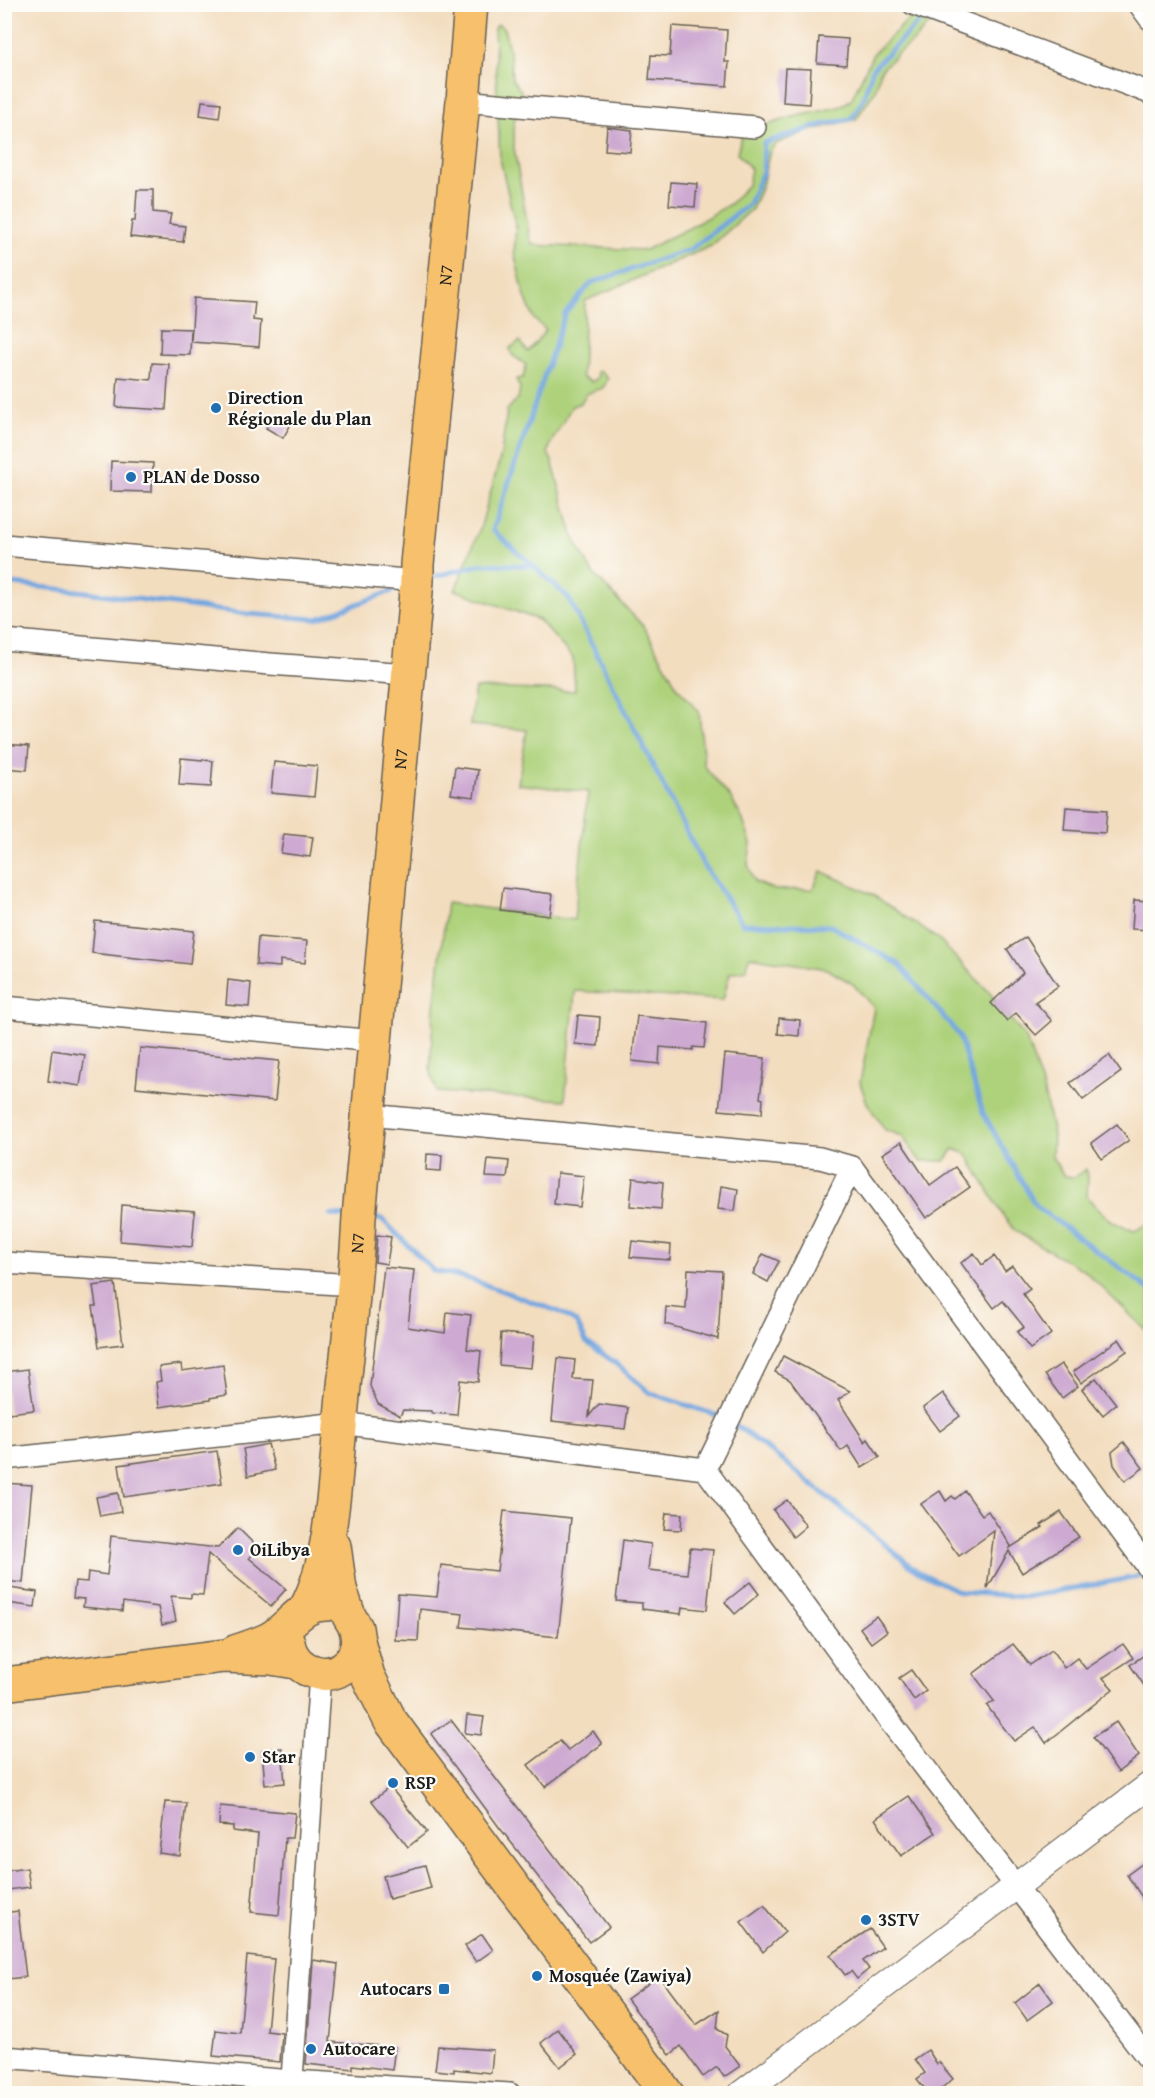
<svg xmlns="http://www.w3.org/2000/svg" width="1155" height="2098" font-family="'Gentium Book Plus',serif">
  <style>
    .green { fill: #aed27b; stroke: #65774c; stroke-width: 1.5 }
    .lines { fill: none; stroke-linecap: round; stroke-linejoin: round }
    .stream { stroke: #73a6df; stroke-width: 5 }
    .building { fill: #ceaad2 }
    .minor-casing { stroke: #676055; stroke-width: 24 }
    .tertiary-casing { stroke: #676055; stroke-width: 28 }
    .primary-casing { stroke: #676055; stroke-width: 36 }
    .minor { stroke: #fff; stroke-width: 21 }
    .tertiary { stroke: #fff; stroke-width: 26 }
    .primary { stroke: #f7c06c; stroke-width: 33 }
    .poi-dot { fill: #1f6fb2; stroke: #fdfcf7; stroke-width: 2 }
    .labels { text-anchor: middle; stroke-width: 4.5; stroke-linejoin: round; paint-order: stroke }
    .street-label { font-size: 18px; fill: #1c1c1c; stroke: #fdfcf7 }
    .poi-label { font-size: 18px; font-weight: bold; fill: #1c1c1c; stroke: #fdfcf7; text-anchor: start }
  </style>
  <rect width="100%" height="100%" fill="#fdfcf7"/>
  <filter id="ink" filterUnits="userSpaceOnUse"><feTurbulence type="fractalNoise" baseFrequency=".0167" numOctaves="2"/><feDisplacementMap in="SourceGraphic" scale="12" xChannelSelector="R" yChannelSelector="G"/><feConvolveMatrix kernelMatrix="1 2 1 2 8 2 1 2 1" color-interpolation-filters="sRGB"/></filter>
  <filter id="wash" filterUnits="userSpaceOnUse"><feTurbulence type="fractalNoise" baseFrequency=".008" numOctaves="4" result="noise"/><feDisplacementMap in="SourceGraphic" scale="24" xChannelSelector="R" yChannelSelector="G"/><feGaussianBlur stdDeviation="1.35" result="paint"/><feColorMatrix in="noise" values="0 0 0 0 0 0 0 0 0 0 0 0 0 0 0 0 0 1.4 0 .05"/><feComposite in="paint" operator="in"/></filter>
  <g filter="url(#wash)">
    <rect width="100%" height="100%" fill="#f3ddbf"/>
    <path class="green" d="M923,5H945L914,41L899,52L881,70L875,91L856,119L806,132L778,143L773,147L769,154L762,186L752,209L711,246L585,301L582,377L592,382L598,377L597,372H602L608,379L603,388L586,394L581,403L572,406L551,443L548,453L552,461L574,539L592,572L644,627L678,688L699,711L704,766L730,797L742,818L751,843L748,865L755,882L775,890L813,889L821,871L873,895L938,939L989,992L1026,1038L1043,1088L1053,1134L1052,1157L1064,1176L1075,1177L1086,1169L1088,1179L1087,1196C1099,1212 1115,1226 1135,1231L1150,1222V1334L1085,1271L1015,1231L1004,1217L967,1154L954,1149L945,1161H920L902,1136L885,1130L867,1103L860,1083L874,1008L853,984L827,969L750,956L746,970L730,973L723,1000L575,991L565,1100L437,1092L430,1069L434,1007L447,903L574,920L588,792L518,784L527,730L470,725L475,688L575,691L573,658L539,620L455,590L481,526L501,455L507,410L518,399L520,388L516,379L523,378L526,365L512,355L510,348L520,341L528,352L546,330L534,319L524,294L514,252L516,228L500,159L494,28L498,24L504,29L510,54L512,79L523,94L522,112L514,120V148L530,239L533,245L645,250L691,227L730,204L748,185L751,169L737,153L741,138L748,131L793,117L839,107L851,100L873,54Z"/>
    <g class="lines">
      <g class="stream">
        <path d="M927,14L873,68L863,100L851,119L825,124L764,143L763,171L749,204L691,249L591,283L565,314L493,530L568,597L704,866L743,924L831,926L899,964L959,1035L983,1113L1036,1206L1150,1290"/>
        <path d="M428,578L483,564L533,566"/>
        <path d="M4,583L86,592L247,614L317,619L400,588"/>
        <path d="M331,1215L347,1216"/>
        <path d="M368,1218L382,1219L434,1271L464,1277L560,1312L577,1323L586,1342L614,1362L650,1393L725,1418"/>
        <path d="M733,1423L791,1467L917,1571L960,1592L1025,1597L1148,1575"/>
      </g>
    </g>
    <g id="blocks">
      <g class="building">
        <path d="M672,26L727,30L725,62H729L727,86L649,80L651,55L670,56Z"/>
        <path d="M819,37L848,39L846,65L817,63Z"/>
        <path d="M785,68L811,69L809,104L783,102Z"/>
        <path d="M202,101L221,103L219,118L200,115Z"/>
        <path d="M607,127L632,130L630,152L605,150Z"/>
        <path d="M671,182L697,184L695,207L669,205Z"/>
        <path d="M137,190H153V212L171,214L169,224L185,226L183,242L130,237L132,221H135Z"/>
        <path d="M194,298L255,302L253,320L261,321L259,347L191,342Z"/>
        <path d="M161,328L191,329L190,355L160,354Z"/>
        <path d="M152,363L169,364L166,410L116,407L118,377L151,380Z"/>
        <path d="M275,414L291,424L283,438L266,428Z"/>
        <path d="M111,461L153,463L152,492L110,491Z"/>
        <path d="M4,744L29,746L27,770L4,768Z"/>
        <path d="M181,758L213,761L211,787L179,785Z"/>
        <path d="M274,762L317,766L314,797L271,793Z"/>
        <path d="M455,767L478,770L474,797L451,794Z"/>
        <path d="M1066,807L1107,810L1105,833L1064,830Z"/>
        <path d="M284,834L313,837L310,857L281,853Z"/>
        <path d="M503,888L553,894L550,916L500,910Z"/>
        <path d="M1134,900L1150,901V930L1132,929Z"/>
        <path d="M95,921L194,931L190,964L92,953Z"/>
        <path d="M258,937L307,941L305,963L280,960V967L256,965Z"/>
        <path d="M1026,937L1058,986L1035,1002L1052,1021L1036,1035L1016,1013L1007,1021L991,1003L1023,973L1007,949Z"/>
        <path d="M228,980L251,983L249,1007L226,1005Z"/>
        <path d="M578,1015L600,1017L598,1046L575,1044Z"/>
        <path d="M637,1016L707,1023L704,1048L693,1047V1050L660,1047L659,1064L632,1061Z"/>
        <path d="M779,1018L800,1020L799,1036L778,1034Z"/>
        <path d="M140,1048L279,1061L275,1101L136,1087Z"/>
        <path d="M52,1050L85,1055L80,1086L48,1081Z"/>
        <path d="M725,1054L765,1058L760,1098L763,1099L762,1114L719,1110Z"/>
        <path d="M1109,1055L1121,1072L1083,1100L1070,1083Z"/>
        <path d="M1117,1124L1129,1140L1102,1159L1091,1143Z"/>
        <path d="M901,1142L930,1185L955,1167L970,1187L926,1218L882,1154Z"/>
        <path d="M427,1154L442,1155L441,1171L426,1170Z"/>
        <path d="M488,1159L509,1161L507,1178L486,1177Z"/>
        <path d="M557,1173L584,1176L580,1207L554,1204Z"/>
        <path d="M633,1178L663,1182L661,1209L630,1206Z"/>
        <path d="M721,1186L738,1189L735,1211L718,1209Z"/>
        <path d="M122,1205L195,1211L192,1247L120,1241Z"/>
        <path d="M377,1235L391,1237L387,1264L375,1262Z"/>
        <path d="M632,1241L671,1245L670,1260L630,1257Z"/>
        <path d="M974,1253L982,1265L994,1256L1005,1271L1012,1266L1030,1289L1023,1294L1051,1334L1030,1349L1017,1332L1024,1327L1003,1301L994,1308L961,1263Z"/>
        <path d="M763,1254L779,1261L768,1282L753,1274Z"/>
        <path d="M384,1267L414,1270L408,1327L445,1333L447,1312L471,1315L467,1349L481,1351L478,1382L460,1380L457,1415L432,1413V1411L403,1410L400,1416L378,1404L370,1386Z"/>
        <path d="M688,1269L722,1271L718,1339L665,1324L666,1307L686,1309Z"/>
        <path d="M115,1283L123,1344L99,1347L93,1306H96L93,1286Z"/>
        <path d="M501,1333L534,1336L531,1368L499,1365Z"/>
        <path d="M1119,1339L1127,1351L1081,1383L1073,1372Z"/>
        <path d="M783,1356L850,1391L838,1400L865,1442L868,1439L880,1457L862,1468L848,1446L841,1451L790,1380L775,1372Z"/>
        <path d="M558,1358L575,1360L573,1379L593,1380L589,1416L599,1404L628,1408L625,1429L552,1421Z"/>
        <path d="M181,1364L182,1371L223,1365L227,1395L210,1398V1400L159,1407L156,1382L161,1381L159,1367Z"/>
        <path d="M1061,1364L1078,1386L1062,1398L1045,1375Z"/>
        <path d="M28,1369L34,1410L9,1413L4,1372Z"/>
        <path d="M1096,1378L1116,1404L1103,1415L1082,1389Z"/>
        <path d="M943,1393L960,1416L940,1431L923,1408Z"/>
        <path d="M1124,1442L1143,1468L1125,1481L1114,1465L1112,1452Z"/>
        <path d="M268,1444L275,1470L248,1476L243,1449Z"/>
        <path d="M217,1451L222,1483L124,1497L119,1465Z"/>
        <path d="M4,1483L32,1485L23,1583L4,1581Z"/>
        <path d="M940,1491L946,1501L952,1496L955,1499L965,1491L982,1515L988,1511L1011,1546L1010,1548L1043,1527L1041,1525L1061,1512L1079,1537L1022,1573L1009,1551L987,1589L994,1531L959,1556L921,1504Z"/>
        <path d="M118,1493L121,1512L100,1516L96,1497Z"/>
        <path d="M787,1500L806,1526L793,1537L773,1510Z"/>
        <path d="M504,1511L571,1518L558,1637L461,1627L463,1614L420,1609L418,1641L395,1640L398,1594L437,1597L441,1565L497,1571Z"/>
        <path d="M666,1513L682,1514L681,1530L664,1529Z"/>
        <path d="M238,1528L259,1549L249,1558L286,1589L271,1606L208,1554L203,1595L191,1594V1598L171,1596L176,1621L162,1625L158,1607L123,1602L122,1611L83,1607L84,1599L73,1598L75,1581L87,1582L88,1572L107,1575L111,1536L218,1548Z"/>
        <path d="M623,1540L651,1544L648,1570L687,1574L690,1548L713,1550L707,1610L682,1607L681,1614L642,1609V1603L616,1601Z"/>
        <path d="M750,1582L759,1594L735,1614L725,1602Z"/>
        <path d="M9,1588L37,1592L35,1607L7,1603Z"/>
        <path d="M876,1616L887,1631L871,1643L860,1628Z"/>
        <path d="M1013,1644L1030,1665L1052,1650L1064,1668L1077,1658L1086,1669L1123,1644L1133,1658L1103,1678L1113,1689L1046,1743L1035,1727L1014,1741L987,1706L994,1701L973,1674Z"/>
        <path d="M1150,1651V1694L1130,1665Z"/>
        <path d="M911,1670L926,1691L914,1700L899,1678Z"/>
        <path d="M467,1715L484,1717L481,1735L465,1733Z"/>
        <path d="M451,1720L609,1927L589,1942L499,1827L431,1734Z"/>
        <path d="M1116,1722L1139,1756L1118,1772L1093,1737Z"/>
        <path d="M593,1731L602,1744L545,1787L528,1765L560,1741L568,1750Z"/>
        <path d="M282,1748L285,1783L265,1785L262,1750Z"/>
        <path d="M390,1787L427,1832L408,1847L372,1801Z"/>
        <path d="M909,1796L935,1833L901,1856L875,1819Z"/>
        <path d="M165,1802L186,1803L180,1856L159,1853Z"/>
        <path d="M220,1806L295,1813L292,1838H285L279,1915L251,1912L258,1834L233,1831V1826L219,1825Z"/>
        <path d="M1150,1858V1909L1127,1875Z"/>
        <path d="M425,1865L431,1888L389,1899L383,1876Z"/>
        <path d="M27,1868L30,1887L8,1890L6,1871Z"/>
        <path d="M764,1905L785,1932L763,1952L741,1922Z"/>
        <path d="M18,1911L26,1977L7,1979L4,1956V1913Z"/>
        <path d="M870,1929L883,1947L863,1961L869,1969L857,1979L851,1971L845,1975L830,1955Z"/>
        <path d="M482,1934L493,1950L476,1962L465,1946Z"/>
        <path d="M247,1956L274,1959L267,2031L282,2033L280,2062L213,2056L216,2030L240,2033Z"/>
        <path d="M313,1960L338,1964L330,2042L395,2047L392,2070L353,2065V2069L306,2064Z"/>
        <path d="M659,1976L696,2025L719,2010L717,2029L727,2035L725,2046L740,2066L724,2077L717,2067L703,2077L681,2046L670,2055L627,1999Z"/>
        <path d="M1040,1983L1053,2001L1027,2020L1015,2003Z"/>
        <path d="M558,2029L577,2054L560,2067L541,2043Z"/>
        <path d="M438,2046L493,2050L491,2073L454,2069V2072L435,2070Z"/>
        <path d="M928,2050L937,2064L939,2062L953,2079L934,2094H929L917,2079L925,2073L915,2059Z"/>
      </g>
    </g>
  </g>
  <g filter="url(#ink)">
    <use href="#blocks" fill-opacity="0" stroke="#676055" stroke-width="1.5"/>
    <g class="lines">
      <g class="minor-casing">
        <g id="minor">
          <path d="M913,4L1150,93"/>
          <path d="M1139,4L1150,19"/>
          <path d="M463,101L755,127"/>
          <path d="M4,545L417,581"/>
          <path d="M4,640L270,664L408,674"/>
          <path d="M4,1007L375,1041"/>
          <path d="M369,1115L820,1158L852,1167L705,1469"/>
          <path d="M852,1167L1150,1570"/>
          <path d="M4,1263L354,1285"/>
          <path d="M4,1459L340,1423L705,1469L884,1714L1150,2061"/>
          <path d="M4,2057L292,2081L510,2094"/>
          <path d="M291,2093L320,1674"/>
        </g>
      </g>
      <g class="tertiary-casing">
        <path id="tertiary" d="M741,2094L1150,1785"/>
      </g>
      <g class="primary-casing">
        <g id="primary">
          <path d="M334,1546L340,1589L349,1616L356,1628L358,1641L368,1676L390,1720L667,2094"/>
          <path id="s1" d="M306,1608C333,1559 335,1473 341,1417C347,1350 356,1284 359,1217L417,581V564L463,101L471,4"/>
          <path d="M288,1642C292,1675 338,1686 354,1655C356,1651 357,1645 358,1641"/>
          <path d="M235,1652C246,1648 260,1644 271,1638C291,1626 301,1603 327,1604"/>
          <path d="M4,1684L224,1656L271,1658L296,1662"/>
        </g>
      </g>
      <use href="#minor" class="minor"/>
      <use href="#tertiary" class="tertiary"/>
      <use href="#primary" class="primary"/>
    </g>
  </g>
  <g class="poi-dot">
    <circle cx="216" cy="408" r="6"/>
    <circle cx="131" cy="477" r="6"/>
    <circle cx="238" cy="1550" r="6"/>
    <circle cx="250" cy="1757" r="6"/>
    <circle cx="393" cy="1783" r="6"/>
    <circle cx="866" cy="1920" r="6"/>
    <circle cx="537" cy="1976" r="6"/>
    <rect x="438" y="1983" width="12" height="12" rx="3"/>
    <circle cx="311" cy="2049" r="6"/>
  </g>
  <g class="labels">
    <g class="street-label">
      <text dy="6" stroke="none"><textPath href="#s1" startOffset="1342">N7</textPath></text>
      <text dy="6" stroke="none"><textPath href="#s1" startOffset="856">N7</textPath></text>
      <text dy="6" stroke="none"><textPath href="#s1" startOffset="370">N7</textPath></text>
    </g>
    <g class="poi-label">
      <text x="228" y="404">Direction<tspan x="228" dy="21">Régionale du Plan</tspan></text>
      <text x="143" y="483">PLAN de Dosso</text>
      <text x="250" y="1556">OiLibya</text>
      <text x="262" y="1763">Star</text>
      <text x="405" y="1789">RSP</text>
      <text x="878" y="1926">3STV</text>
      <text x="549" y="1982">Mosquée (Zawiya)</text>
      <text x="432" y="1995" text-anchor="end">Autocars</text>
      <text x="323" y="2055">Autocare</text>
    </g>
  </g>
  <rect width="1155" height="2098" fill="none" stroke="#fdfcf7" stroke-width="24"/>
</svg>
